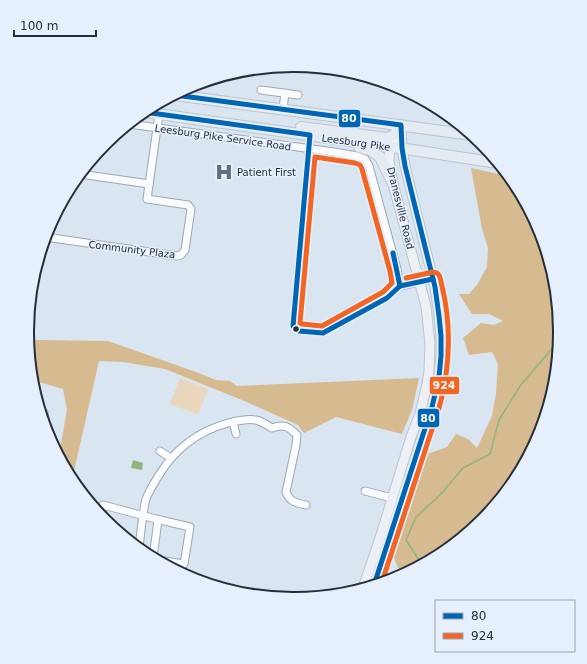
<svg xmlns="http://www.w3.org/2000/svg" width="587" height="664" font-family="'DejaVu Sans',sans-serif">
  <style>
    .green { fill: #ead7be }
    .forest { fill: #d6ba90 }
    .water { fill: #91b57e }
    .lines { fill: none; stroke-linecap: round; stroke-linejoin: round }
    .stream { stroke: #91b57e; stroke-width: 1.5 }
    .minor-casing { stroke: #9fa8b4; stroke-width: 9 }
    .major-casing { stroke: #bec4cb; stroke-width: 11 }
    .highway-casing { stroke: #bec4cb; stroke-width: 12 }
    .minor { stroke: #f9fbfd; stroke-width: 7 }
    .major { stroke: #edf1f6; stroke-width: 9 }
    .highway { stroke: #e5ebf2; stroke-width: 10 }
    .bus-1-casing { stroke: #e6f0fd; stroke-width: 8 }
    .bus-2-casing { stroke: #e6f0fd; stroke-width: 8 }
    .bus-1 { stroke: #0066b3; stroke-width: 5 }
    .bus-2 { stroke: #f26522; stroke-width: 5 }
    .bus-dot { fill: #252e3a; stroke: #e6f0fd; stroke-width: 1.5 }
    .labels { text-anchor: middle; stroke-width: 3; stroke-linejoin: round; paint-order: stroke }
    .street-label { font-size: 10px; fill: #252e3a; stroke: #e6f0fd }
    .poi-label { font-size: 10px; fill: #252e3a; stroke: #e6f0fd; text-anchor: start }
    .rim { fill: none; stroke: #252e3a; stroke-width: 2 }
    .line-badge { stroke: #e6f0fd; stroke-width: 1.5 }
    .badge-label { font-size: 11px; text-anchor: middle; font-weight: bold; fill: #fff }
  </style>
  <rect width="100%" height="100%" fill="#dae5f2"/>
  <path class="green" d="M180,378L208,389L198,415L170,404Z"/>
  <g class="forest">
    <path d="M471,168L508,176L515,184L540,230L555,280L560,332L555,384L540,434L515,480L482,521L441,554L401,575L394,558L425,455L447,447L456,434L468,439L477,448L492,416L496,394L498,364L492,352L469,355L463,338L481,323L494,325L503,321L489,314H472L459,294H469L477,285L487,267L488,248L482,229Z"/>
    <path d="M28,339L36,340L108,341L196,372L216,380L230,381L237,386L419,378L412,410L402,434L336,417L304,433L298,425L242,400L165,369L123,362L99,361L72,480L59,455L67,410L63,389L32,380Z"/>
  </g>
  <path class="water" d="M133,460L143,463L142,470L131,468Z"/>
  <g class="lines">
    <path class="stream" d="M422,564L421,563L406,540L416,517L440,495L463,468L490,454L499,420L520,386L555,345L559,343"/>
    <g class="minor-casing">
      <g id="minor">
        <path d="M261,90L298,95"/>
        <path d="M283,109L285,93"/>
        <path d="M129,124L334,152L357,156L365,159L369,166L397,269L400,286L433,279"/>
        <path d="M80,174L149,184"/>
        <path d="M45,237L170,255L177,256L181,255L185,250L191,209L188,205L147,199L159,114"/>
        <path d="M40,409C46,412 45,418 44,424"/>
        <path d="M233,422L236,434"/>
        <path d="M160,451L171,458"/>
        <path d="M365,491L392,498"/>
        <path d="M101,516L103,505L156,519L190,527L184,564L158,560"/>
        <path d="M139,548C141,532 142,515 146,499C149,491 154,483 159,475C175,449 199,431 228,423C237,421 247,418 256,420C261,421 267,425 272,428C284,424 288,426 297,435L296,445L286,492C290,502 296,503 306,505"/>
        <path d="M153,558L158,520"/>
      </g>
    </g>
    <g class="major-casing">
      <g id="major">
        <path d="M374,585L432,407L439,377L441,356V336L439,316L435,287L405,166L402,148L401,126"/>
        <path d="M363,588L380,538L411,437L420,414L427,384L429,371L430,344L426,306L393,184L389,161L390,146L399,130"/>
      </g>
    </g>
    <g class="highway-casing">
      <g id="highway">
        <path d="M175,95L472,135"/>
        <path d="M144,112L386,146L498,163"/>
        <path d="M301,127L387,138L394,135L401,125"/>
        <path d="M359,147L372,151L380,157L393,184"/>
      </g>
    </g>
    <use href="#minor" class="minor"/>
    <use href="#major" class="major"/>
    <use href="#highway" class="highway"/>
    <g class="bus-1-casing">
      <g id="bus-1">
        <path d="M175,95L401,125L402,148L405,166L435,287L439,316L441,336V356L439,377L432,407L374,585"/>
        <path d="M144,112L310,135L293,326L299,331L323,333L387,298L400,286L433,279"/>
        <path d="M393,253L400,286"/>
      </g>
    </g>
    <g class="bus-2-casing">
      <g id="bus-2">
        <path d="M315,157L355,163L360,165L362,169L390,271L392,283L383,292L322,326L302,324L300,323Z"/>
        <path d="M382,582L439,408C442,397 445,386 446,375C450,346 449,315 442,286C441,283 441,277 438,274C437,272 435,273 433,272L406,278"/>
      </g>
    </g>
    <use href="#bus-1" class="bus-1"/>
    <use href="#bus-2" class="bus-2"/>
  </g>
  <defs>
    <g id="hospital-bare" transform="scale(1.38)"><path d="M-5-5h3v3.5h4V-5h3V5h-3V1.5h-4V5h-3Z" fill="#646e7a" stroke="#e6f0fd" stroke-width="2.5" paint-order="stroke"/></g>
  </defs>
  <g fill-rule="evenodd">
    <use href="#hospital-bare" x="224" y="172"/>
  </g>
  <circle class="bus-dot" cx="296" cy="329" r="3.5"/>
  <g class="labels">
    <g class="street-label">
      <text transform="translate(223 137) rotate(8)" y="4">Leesburg Pike Service Road</text>
      <text transform="translate(356 142) rotate(8)" y="4">Leesburg Pike</text>
      <text transform="translate(401 208) rotate(76)" y="4">Dranesville Road</text>
      <text transform="translate(132 249) rotate(7)" y="4">Community Plaza</text>
    </g>
    <g class="poi-label">
      <text x="237" y="176">Patient First</text>
    </g>
  </g>
  <path d="M0 0H587V664H0ZM293 72H294A259 259 0 0 1 553 331V333A259 259 0 0 1 294 592H293A259 259 0 0 1 34 333V331A259 259 0 0 1 293 72Z" fill="#e6f0fd" fill-rule="evenodd"/>
  <path class="rim" d="M293 72H294A259 259 0 0 1 553 331V333A259 259 0 0 1 294 592H293A259 259 0 0 1 34 333V331A259 259 0 0 1 293 72Z"/>
  <g class="line-badge">
    <rect x="338" y="109" width="23" height="19" rx="4" fill="#0066b3"/>
    <rect x="429" y="376" width="31" height="19" rx="4" fill="#f26522"/>
    <rect x="417" y="408" width="23" height="20" rx="4" fill="#0066b3"/>
  </g>
  <g class="badge-label">
    <text x="349" y="122">80</text>
    <text x="444" y="389">924</text>
    <text x="428" y="422">80</text>
  </g>
  <rect x="435" y="600" width="140" height="52" fill="#e6f0fd" stroke="#99a2af"/>
  <rect x="443" y="613" width="20" height="6" fill="#0066b3" stroke="#99a2af"/>
  <text x="471" y="620" font-size="12" fill="#252e3a">80</text>
  <rect x="443" y="633" width="20" height="6" fill="#f26522" stroke="#99a2af"/>
  <text x="471" y="640" font-size="12" fill="#252e3a">924</text>
  <path d="M14 30v6h82v-6" fill="none" stroke="#252e3a" stroke-width="2"/>
  <text x="20" y="30" font-size="12" fill="#252e3a" stroke="#e6f0fd" stroke-width="3" paint-order="stroke">100 m</text>
</svg>
